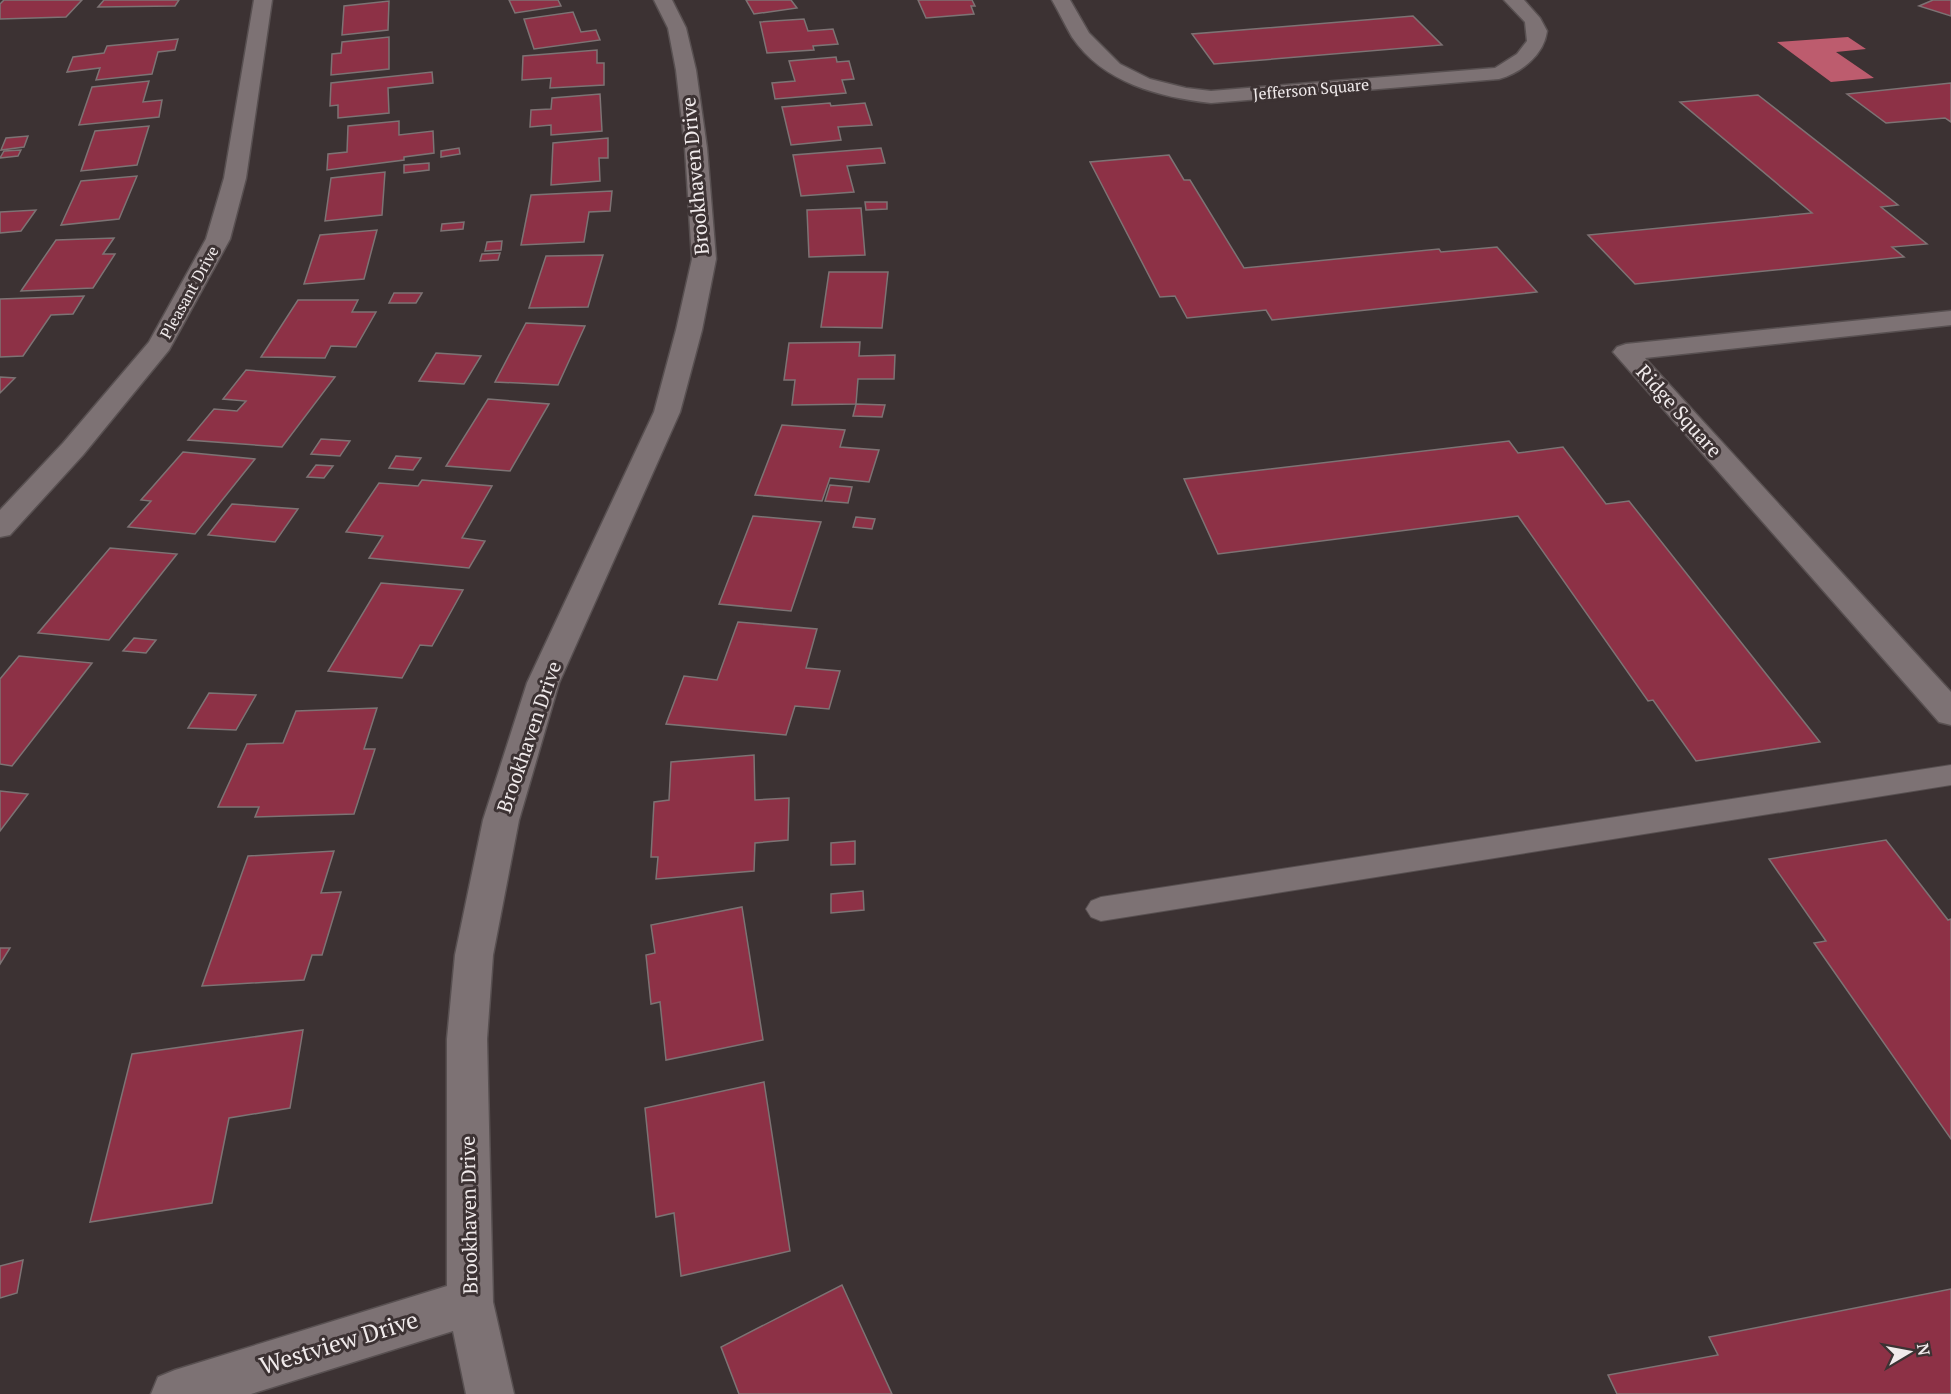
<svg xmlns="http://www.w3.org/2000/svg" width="1951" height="1394" font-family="'PT Serif',serif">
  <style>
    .water { fill: #bd5c6e }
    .building { fill: #8d3146; stroke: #7d7374; stroke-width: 1.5 }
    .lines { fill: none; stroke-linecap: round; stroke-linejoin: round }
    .service-casing { stroke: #585051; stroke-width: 2 }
    .minor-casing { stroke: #585051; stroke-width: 3 }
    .service { fill: #7d7274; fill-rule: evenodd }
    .minor { fill: #7d7274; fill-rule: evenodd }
    .labels { text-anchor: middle; stroke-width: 6; stroke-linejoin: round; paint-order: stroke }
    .far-street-label { font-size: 16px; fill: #f0eaeb; stroke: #3c3233 }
    .street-label { font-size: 20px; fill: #f0eaeb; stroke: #3c3233 }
    .near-street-label { font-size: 24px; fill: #f0eaeb; stroke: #3c3233 }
  </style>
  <rect width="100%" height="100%" fill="#3c3233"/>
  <path class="water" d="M1848,37L1866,49L1836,52L1874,78L1831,82L1777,42Z"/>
  <g class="building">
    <path d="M4,0H82L66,17L0,19V4Z"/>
    <path d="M104,0H179L175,6L98,7Z"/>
    <path d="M509,0H558L561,6L515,13Z"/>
    <path d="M746,0H791L797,8L754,14Z"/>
    <path d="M918,0H972L975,6H971L974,14L926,18Z"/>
    <path d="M1933,0H1951V16L1919,6Z"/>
    <path d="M389,1L388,30L342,35L344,6Z"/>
    <path d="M573,12L581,32L596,30L600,40L534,49L524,19Z"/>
    <path d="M1413,16L1442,45L1214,64L1192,34Z"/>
    <path d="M804,19L808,31L833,29L838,44L813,46L814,50L767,53L760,22Z"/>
    <path d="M389,37V69L331,75L332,54L341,53L342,42Z"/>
    <path d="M178,39L175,50L158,52L152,74L96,80L100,68L67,72L73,57L104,53L107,46Z"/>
    <path d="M597,50V63H604V85L550,88L551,78L522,80L523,56Z"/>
    <path d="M836,57L837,62L849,61L854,79L842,80L846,93L775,99L772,83L795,81L789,61Z"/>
    <path d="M432,72L433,83L388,88L389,113L338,118V105L330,106L331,83Z"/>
    <path d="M149,81L143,102L162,100L159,117L79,125L92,87Z"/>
    <path d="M1951,83V122L1945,118L1886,123L1847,94Z"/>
    <path d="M600,94L602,131L551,135V125L530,127L531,110L551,109L552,98Z"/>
    <path d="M1758,95L1898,205L1881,207L1927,244L1892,247L1904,257L1635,284L1588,235L1812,213L1680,102Z"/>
    <path d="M830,103L831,106L865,103L872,125L838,127L841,140L791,145L782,107Z"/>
    <path d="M399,121V135L433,131L434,153L404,157V160L327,170L328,154L347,152L348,126Z"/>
    <path d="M149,126L137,165L81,171L95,131Z"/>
    <path d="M28,136L24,147L1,150L6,138Z"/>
    <path d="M608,138V158H599L600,181L551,185L553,143Z"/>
    <path d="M459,148L460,154L441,157V151Z"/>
    <path d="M881,148L885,163L847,166L854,192L801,196L793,155Z"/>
    <path d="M21,150L18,156L0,158L4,151Z"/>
    <path d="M1169,155L1184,180H1190L1244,268L1439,249L1441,252L1497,247L1537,292L1272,320L1266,310L1187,318L1175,296L1160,297L1090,162Z"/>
    <path d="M429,163V170L404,173V165Z"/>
    <path d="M385,172L382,215L325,221L331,178Z"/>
    <path d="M137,176L119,219L61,225L81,181Z"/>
    <path d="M612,191L610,211L589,212L584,242L521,245L531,195Z"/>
    <path d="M865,202H887V209L866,210Z"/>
    <path d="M861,208L865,255L809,257L807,210Z"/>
    <path d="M36,210L21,231L0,233V212Z"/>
    <path d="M464,222L463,229L441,231L442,224Z"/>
    <path d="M377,230L364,279L304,284L320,235Z"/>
    <path d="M114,238L103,254H115L93,288L21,291L56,240Z"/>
    <path d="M502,241L501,250L485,251L487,242Z"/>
    <path d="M500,253L498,260L480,261L482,254Z"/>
    <path d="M603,255L588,307L529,308L546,256Z"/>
    <path d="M829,272H888L882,328L821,327Z"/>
    <path d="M394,293H422L416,303H389Z"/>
    <path d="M84,296L73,314L51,315L23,356L0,357V299Z"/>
    <path d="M298,300H358L352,312H376L356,347L331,346L325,358L261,357Z"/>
    <path d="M526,323L585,326L558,385L495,382Z"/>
    <path d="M860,342L859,356L895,355L894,379H858L856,404L792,405L795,380H784L789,343Z"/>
    <path d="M436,353L481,356L464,384L419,381Z"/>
    <path d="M246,370L335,377L282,447L188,440L214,409L237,411L246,401L223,399Z"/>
    <path d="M0,377L15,378L0,393Z"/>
    <path d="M488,399L549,404L510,471L446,466Z"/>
    <path d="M856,404L885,405L882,417L853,416Z"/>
    <path d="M782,425L845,430L840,447L879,450L869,482L830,478L822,501L755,495Z"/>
    <path d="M321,439L350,441L340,456L311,454Z"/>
    <path d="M1509,441L1518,453L1563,447L1606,504L1629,501L1820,742L1696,761L1653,700L1648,701L1518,516L1218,554L1184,479Z"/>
    <path d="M183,452L255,459L195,534L128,527L151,501L141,500Z"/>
    <path d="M396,456L421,458L413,470L389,468Z"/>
    <path d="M316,465L333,466L324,478L307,477Z"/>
    <path d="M422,480L492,486L462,538L485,541L469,568L369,558L383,536L346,532L379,483L418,486Z"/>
    <path d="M830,485L852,487L848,503L825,501Z"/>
    <path d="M232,504L298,509L275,542L208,535Z"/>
    <path d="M753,516L821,522L791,611L719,604Z"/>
    <path d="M856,517L875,519L872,529L853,527Z"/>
    <path d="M110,548L177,554L109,640L38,633Z"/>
    <path d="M381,583L463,590L432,646L420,645L402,678L328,671Z"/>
    <path d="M738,622L817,629L806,668L840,671L829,709L795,706L786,735L666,724L684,676L717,680Z"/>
    <path d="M134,638L156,640L146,653L123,651Z"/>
    <path d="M19,656L92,663L12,766L0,764V679Z"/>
    <path d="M209,693L256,695L236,730L188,728Z"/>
    <path d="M377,708L364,749H375L354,814L255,817L259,807H218L247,744L283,743L296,711Z"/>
    <path d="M754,755L755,800L789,798L788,840L755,843L754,871L656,879L658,857H651L654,802L669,800L671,762Z"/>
    <path d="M0,791L28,794L0,831Z"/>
    <path d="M1886,840L1948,920L1951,919V1139L1814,943L1826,941L1769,859Z"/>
    <path d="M855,841V864L831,865V843Z"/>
    <path d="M334,851L321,893L341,892L322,955H312L304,980L202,986L248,856Z"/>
    <path d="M863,891L864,910L831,913V894Z"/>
    <path d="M742,907L763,1040L666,1060L660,1002L651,1004L646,955L655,953L651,925Z"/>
    <path d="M0,948H10L0,964Z"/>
    <path d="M303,1030L290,1108L229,1118L212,1203L90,1222L132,1054Z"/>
    <path d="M764,1082L790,1251L681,1276L674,1213L656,1217L645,1108Z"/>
    <path d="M23,1260L17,1293L0,1298V1266Z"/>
    <path d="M842,1285L892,1394H739L721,1347Z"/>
    <path d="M1951,1289V1394H1617L1608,1375L1718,1355L1709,1337Z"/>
  </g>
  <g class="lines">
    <g class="service-casing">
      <path id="service" d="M1951,765V785L1101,921L1091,917L1086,909L1091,901L1101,897Z"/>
    </g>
    <g class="minor-casing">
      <g id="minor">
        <path d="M254,0H272L246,178L230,239L169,350L83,455L10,535L0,537V510L63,443L149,342L206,239L224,178Z"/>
        <path d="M654,0H672L686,28L696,70L707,148L716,259L702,330L680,412L559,683L519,820L493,955L487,1039L493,1302L514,1394H466L453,1331L251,1394H151L158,1377L175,1370L447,1286V1039L455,955L483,820L527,683L654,412L676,330L692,259L685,148L676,70L668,28Z"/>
        <path d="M1052,0H1070L1089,33L1120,64L1150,79L1186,88L1211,91L1495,68L1517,54L1527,41L1525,22L1504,0H1524L1540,18L1547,31C1544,55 1521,73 1499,79L1211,103C1159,97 1103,83 1072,37C1065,25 1059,12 1052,0Z"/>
        <path d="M1951,311V325L1645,358L1951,692V725L1939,722L1613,352L1617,347L1626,344Z"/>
      </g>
    </g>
    <use href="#service" class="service"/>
    <use href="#minor" class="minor"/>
  </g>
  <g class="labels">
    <g class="far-street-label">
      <text transform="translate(1311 89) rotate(-5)" y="6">Jefferson Square</text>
      <text transform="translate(189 292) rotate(-61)" y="6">Pleasant Drive</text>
    </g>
    <g class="street-label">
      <text transform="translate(695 176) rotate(-95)" y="7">Brookhaven Drive</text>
      <text transform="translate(1679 411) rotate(48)" y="7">Ridge Square</text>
      <text transform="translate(529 737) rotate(-71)" y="7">Brookhaven Drive</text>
      <text transform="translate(469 1215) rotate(-91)" y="7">Brookhaven Drive</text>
    </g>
    <g class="near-street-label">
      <text transform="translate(339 1343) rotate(-17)" y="8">Westview Drive</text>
    </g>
  </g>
  <g transform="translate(1909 1352) rotate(80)" stroke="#3c3233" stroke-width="4.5" paint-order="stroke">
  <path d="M0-4.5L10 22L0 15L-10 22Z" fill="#f0eaeb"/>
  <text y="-9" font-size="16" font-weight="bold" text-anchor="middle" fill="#f0eaeb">N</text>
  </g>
</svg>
